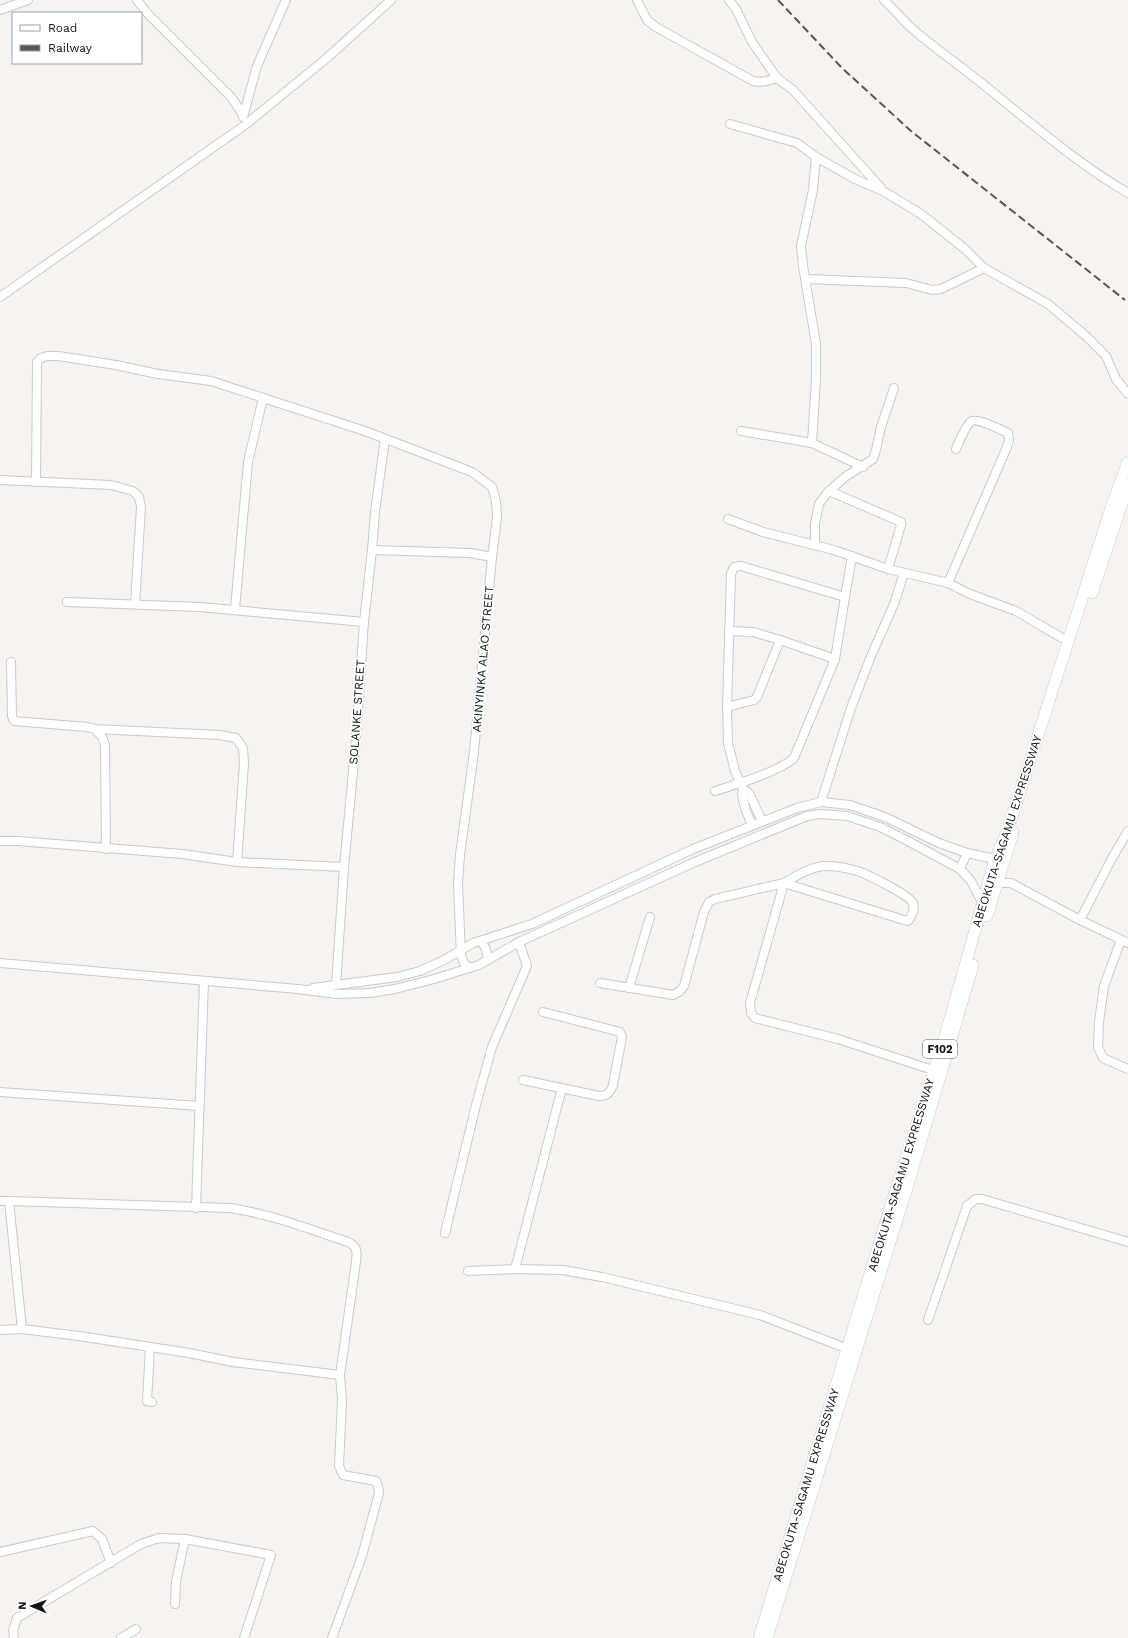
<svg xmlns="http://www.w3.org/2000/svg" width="1128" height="1638" font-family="'Work Sans',sans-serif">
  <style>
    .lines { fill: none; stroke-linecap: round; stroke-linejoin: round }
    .minor-casing { stroke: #cdc9c6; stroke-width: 10 }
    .highway-casing { stroke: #cdc9c6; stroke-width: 12 }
    .minor { stroke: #fff; stroke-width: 8 }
    .highway { stroke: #fff; stroke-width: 11 }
    .rail { stroke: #585655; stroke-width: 2; stroke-dasharray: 8 4; stroke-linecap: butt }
    .labels { text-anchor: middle; stroke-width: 3.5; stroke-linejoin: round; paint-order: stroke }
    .shield { fill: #fff; stroke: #5a5a59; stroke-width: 1 }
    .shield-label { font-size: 11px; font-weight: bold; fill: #141312 }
    .street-label { font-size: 12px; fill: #141312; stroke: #fff }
  </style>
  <rect width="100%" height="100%" fill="#f7f3f0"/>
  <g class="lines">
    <g class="minor-casing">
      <g id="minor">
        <path d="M137,0L147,13L232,98L243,115"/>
        <path d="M637,0L647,20L656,27L753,81C762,83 768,81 777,78L793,90L881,188"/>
        <path d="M729,0L736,9L752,42L777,78"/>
        <path d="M884,0C895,10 904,22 916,32C941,53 969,72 995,94C1038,129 1080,165 1128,193"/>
        <path d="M0,10L28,0"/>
        <path d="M243,117L257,66L286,0"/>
        <path d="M730,124L797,143L816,157L855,179L883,191L921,214L965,249L984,268L1048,304L1086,336L1106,356L1116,379L1128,394"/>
        <path d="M806,279L906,283L932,290L941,289L984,268"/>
        <path d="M0,297L245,125L327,58L391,0"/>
        <path d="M741,431L812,443L863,467"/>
        <path d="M812,443L816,379V344L803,266L801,246L813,190L816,157"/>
        <path d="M0,480L111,485L133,491L139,497L141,507L135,604"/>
        <path d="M36,482L37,362L41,358L47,356H58L116,365L158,374L211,381L365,431L472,472L492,487L496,501L497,518L492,557L474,752L460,855L458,883L461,956L464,963L469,968"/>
        <path d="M829,491L901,522V525L888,569"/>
        <path d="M728,519L763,532L834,550L888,569L948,583L970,594L1016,611L1069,642"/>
        <path d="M815,545V524L819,504L827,493L845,477L873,459L876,450L881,427L894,388"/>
        <path d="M372,550L470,553L492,557"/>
        <path d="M948,583L1007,447L1009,440L1008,433C1002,430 977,418 972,421C966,424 959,442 956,449"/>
        <path d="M67,602L200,607L364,622"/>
        <path d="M235,609L248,462L263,398"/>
        <path d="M729,631L753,632L780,640L835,659"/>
        <path d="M11,662L12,716L14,721L87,727L95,729L220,735L236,738L243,748L244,764L237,862"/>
        <path d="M727,707L754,700L757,697L780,640"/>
        <path d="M95,729L102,737L105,745L106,849"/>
        <path d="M743,789L749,793L762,821"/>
        <path d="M715,791C735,785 780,771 794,758L835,659L845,597"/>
        <path d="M821,802L851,708L871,656L894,604L904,573"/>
        <path d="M752,825L746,811L742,795L743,789L735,771L728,743L727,707L731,574L734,567L741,566L845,597L852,556"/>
        <path d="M0,841H18L182,854L237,862L344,867"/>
        <path d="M960,869L967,853"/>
        <path d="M997,883H1011L1080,920L1128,943"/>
        <path d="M1080,920L1111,860L1128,831"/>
        <path d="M1121,940L1104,986L1099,1022L1098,1047L1103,1058L1128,1069"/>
        <path d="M481,941L486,949L488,960"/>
        <path d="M0,963L298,989L336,994L370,993L395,989L434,979L479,965L519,942L695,862L807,816L820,814L847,816L880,827L906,840L960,869L971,881L983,904"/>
        <path d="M600,983L673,995L679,992L684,986L704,912L709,902L715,899L784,883L904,920L908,921C912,917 915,908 913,903C909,895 872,877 863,873C852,869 838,866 826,866C812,866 796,876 784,883L750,1003L751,1013L755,1018L838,1039L933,1070"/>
        <path d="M336,985L344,867L355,751L364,622L372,550L375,512L385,439"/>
        <path d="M313,988L397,977L420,971L444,960L473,943L532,924L693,849L797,808L821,802L850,805L885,817L939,843L967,853L995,859H1000"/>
        <path d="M629,988L650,917"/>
        <path d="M523,1080L599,1096C608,1096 610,1092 613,1085L622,1037L620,1032L543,1012"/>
        <path d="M0,1092L199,1106"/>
        <path d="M0,1201H9"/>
        <path d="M196,1208L204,981"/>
        <path d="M445,1233L477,1101L492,1047L527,966L519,942"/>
        <path d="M515,1269L562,1088"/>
        <path d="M468,1271L515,1269L563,1270L602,1277L760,1315L848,1349"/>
        <path d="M928,1320L967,1206L976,1199H982L1128,1242"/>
        <path d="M22,1329L9,1201L230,1208C271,1214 309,1229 348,1242C358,1247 357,1251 356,1262L340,1375"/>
        <path d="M0,1330L22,1329L79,1336L189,1353L233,1362L340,1375L342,1400L339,1466L343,1475L376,1481L378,1486L379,1493L362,1556L332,1638"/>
        <path d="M150,1347L147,1401L152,1402"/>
        <path d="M0,1552L93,1531L102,1539L111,1563"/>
        <path d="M175,1604L176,1581L185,1539"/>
        <path d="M14,1638L13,1631L17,1618L141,1544L159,1538L185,1539L271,1555L244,1638"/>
        <path d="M121,1638L136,1629"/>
      </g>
    </g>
    <g class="highway-casing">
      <g id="highway">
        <path d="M1092,593L1128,485"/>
        <path d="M987,916L1013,833"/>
        <path d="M759,1638L890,1208L946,1033L995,859L1007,832L1111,508L1128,462"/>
        <path d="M767,1638L910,1178L973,965"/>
      </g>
    </g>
    <use href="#minor" class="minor"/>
    <use href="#highway" class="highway"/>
    <path class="rail" d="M778,0L842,68L911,131L1125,300"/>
  </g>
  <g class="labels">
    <rect class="shield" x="923" y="1040" width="34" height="18" rx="3"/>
    <g class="shield-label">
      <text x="940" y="1053">F102</text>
    </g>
    <g class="street-label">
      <text transform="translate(483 659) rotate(-85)" y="4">AKINYINKA ALAO STREET</text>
      <text transform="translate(357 712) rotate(-86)" y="4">SOLANKE STREET</text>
      <text transform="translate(1007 831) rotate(-72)" y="4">ABEOKUTA-SAGAMU EXPRESSWAY</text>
      <text transform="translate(901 1175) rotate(-73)" y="4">ABEOKUTA-SAGAMU EXPRESSWAY</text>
      <text transform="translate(806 1485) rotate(-73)" y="4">ABEOKUTA-SAGAMU EXPRESSWAY</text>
    </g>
  </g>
  <rect x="12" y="12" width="130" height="52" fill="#ffffff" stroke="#a1a1a0"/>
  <rect x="20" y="25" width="20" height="6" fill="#ffffff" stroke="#a1a1a0"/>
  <text x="48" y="32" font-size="12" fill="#141312">Road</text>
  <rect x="20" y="45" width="20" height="6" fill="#585655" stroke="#a1a1a0"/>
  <text x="48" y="52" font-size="12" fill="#141312">Railway</text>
  <g transform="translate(32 1606) rotate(272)" stroke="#ffffff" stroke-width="3" paint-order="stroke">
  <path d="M0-3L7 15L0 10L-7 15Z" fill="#141312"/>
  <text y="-6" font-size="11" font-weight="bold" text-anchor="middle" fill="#141312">N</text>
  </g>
</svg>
